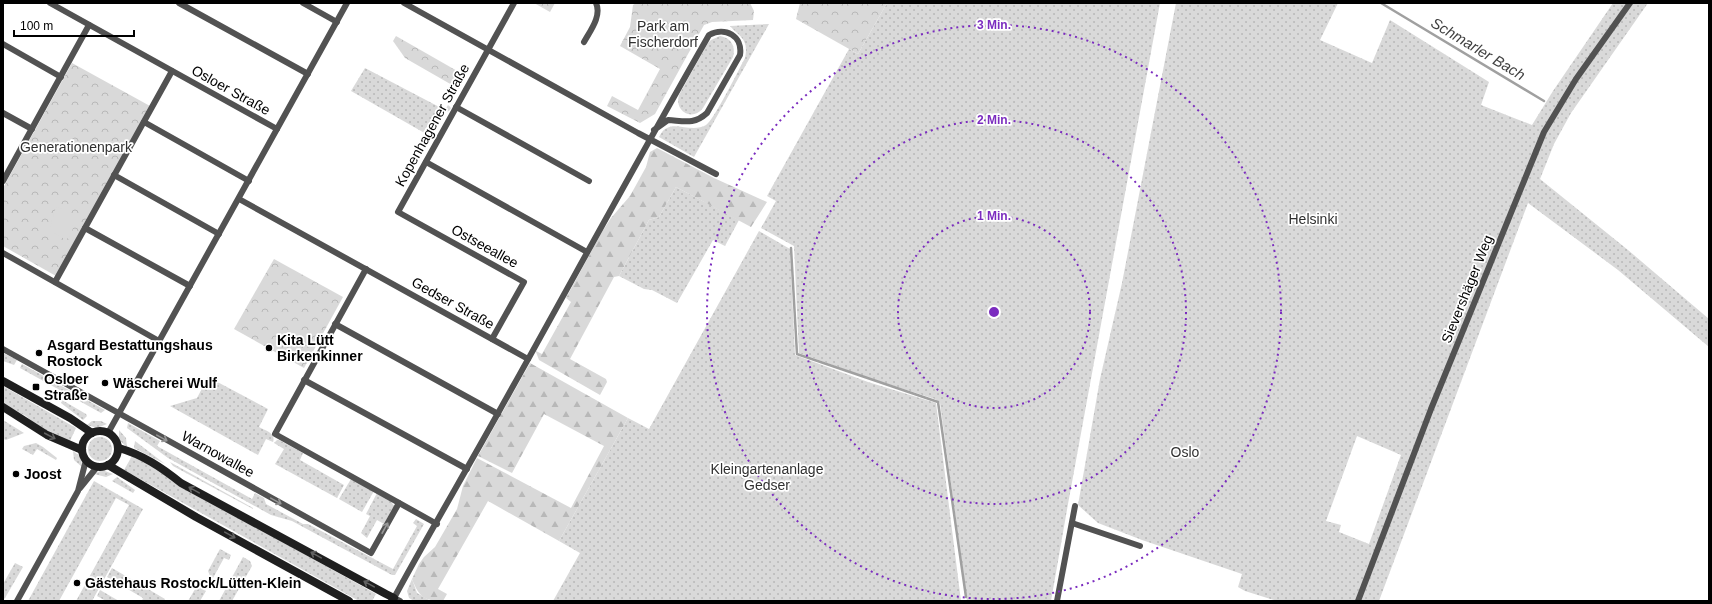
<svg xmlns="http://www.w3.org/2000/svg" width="1712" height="604" font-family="Helvetica,sans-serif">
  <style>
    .grass { fill: url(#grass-dots); fill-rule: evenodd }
    .forest { fill: url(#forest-firs) }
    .park { fill: url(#park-crowns) }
    .pitch { fill: #d9d9d9 }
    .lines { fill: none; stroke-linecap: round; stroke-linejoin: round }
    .stream { stroke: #a0a0a0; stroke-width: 2.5 }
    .minor { stroke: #525252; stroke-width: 6 }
    .secondary { stroke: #1f1f1f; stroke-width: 8 }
    .oneway { stroke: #626262 }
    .oneway2 { stroke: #979797 }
    .ring { fill: none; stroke: #7b2cbf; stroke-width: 2; stroke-dasharray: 2 4 }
    .poi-dot { fill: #000; stroke: #fff; stroke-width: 1.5 }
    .labels { text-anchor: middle; stroke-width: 3.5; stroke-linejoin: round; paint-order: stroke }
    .park-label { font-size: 14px; fill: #303030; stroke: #fff }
    .street-label { font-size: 14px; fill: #000; stroke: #fff }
    .poi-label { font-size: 14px; font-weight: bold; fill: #000; stroke: #fff; text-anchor: start }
    .water-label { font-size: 15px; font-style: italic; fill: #414141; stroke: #fff }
    .centre { fill: #7b2cbf; stroke: #fff; stroke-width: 2 }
    .ring-label { font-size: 12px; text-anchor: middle; font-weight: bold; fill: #7b2cbf; stroke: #fff; stroke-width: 3.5; stroke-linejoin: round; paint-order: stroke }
  </style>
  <defs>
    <pattern id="grass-dots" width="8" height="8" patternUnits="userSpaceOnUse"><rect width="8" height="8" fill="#d9d9d9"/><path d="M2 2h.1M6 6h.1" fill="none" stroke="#b8b8b8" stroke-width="1.8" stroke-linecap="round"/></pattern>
    <pattern id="forest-firs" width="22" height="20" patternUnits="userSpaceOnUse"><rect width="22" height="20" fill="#d9d9d9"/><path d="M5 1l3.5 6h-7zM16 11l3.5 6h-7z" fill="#b8b8b8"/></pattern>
    <pattern id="park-crowns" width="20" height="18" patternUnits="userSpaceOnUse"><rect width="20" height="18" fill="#d9d9d9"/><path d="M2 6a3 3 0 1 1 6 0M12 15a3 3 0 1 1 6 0" fill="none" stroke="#b8b8b8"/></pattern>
  </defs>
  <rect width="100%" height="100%" fill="#fff"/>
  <g class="grass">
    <path d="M887,3H1160L1068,504L1051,601H967L940,403L935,399L869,378L799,353L794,246L761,228L776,201L767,196L849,49L858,54Z"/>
    <path d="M1176,3H1338L1320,40L1372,63L1390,20L1489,82L1481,105L1532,125L1553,91L1613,3H1648L1571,113L1554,144L1540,179L1628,250L1709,319V347L1618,270L1528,203L1379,601H1277L1245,591L1238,587L1242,574L1142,540L1098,523L1078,505L1100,379L1122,283ZM1357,436L1401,455L1369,544L1339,532L1341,525L1326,521Z"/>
    <path d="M769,24L694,157L659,137C669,115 689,135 706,125C714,120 739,69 745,58C749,39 740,37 730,26Z"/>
    <path d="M720,36C731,38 736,46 733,57L703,108C692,122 674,111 679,95L708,43L711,40Z"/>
    <path d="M365,68L445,110L448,105L451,108L449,111L441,113L428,135L351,91Z"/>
    <path d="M676,187L739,220L725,246L713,240L677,303L652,290L644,289L619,276L649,220L659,217Z"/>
    <path d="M759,231L790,249L795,355L868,382L936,403L961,601H553L580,553L559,541L628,418L649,429Z"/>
    <path d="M3,353L17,360L14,365L3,361Z"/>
    <path d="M22,364L105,410L101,413L20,368Z"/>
    <path d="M208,377L268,409L259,427C266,431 276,433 273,442L266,439L258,455L170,406L197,398Z"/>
    <path d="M3,386L76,428L69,443L43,431L26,416L3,404Z"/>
    <path d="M62,400L86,414L87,416L83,420L61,403Z"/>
    <path d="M3,420L24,433L6,440L3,439Z"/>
    <path d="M92,421H101L107,424L97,428L87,425Z"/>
    <path d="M128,423L160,441L157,446L252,499L255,493L264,498L266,504L303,524H308L393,569L417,526L413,523L416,519L424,524L395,575H392L292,521L271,515L168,458L127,428Z"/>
    <path d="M119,430L126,438L127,447L119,440Z"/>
    <circle cx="100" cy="449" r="12"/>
    <path d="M277,440H279L303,453L300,460L344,485L337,498L275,464L284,449L274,443Z"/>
    <path d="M135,441L165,464L134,448Z"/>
    <path d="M36,443L43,447L57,458L56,460L37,449L33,455L22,449L24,446Z"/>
    <path d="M73,451L81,457L82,467L74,460Z"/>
    <path d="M132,456L150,463L175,482L376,594L372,601H359L124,470Z"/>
    <path d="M170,462L253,508V509L173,466Z"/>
    <path d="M102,470L113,474L106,477L94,474Z"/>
    <path d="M117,477L135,490L133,493L112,481Z"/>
    <path d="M351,479L374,491L362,512L339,499Z"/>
    <path d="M94,481L143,509L92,601H76L129,505L116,498L59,601H28Z"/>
    <path d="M377,493L390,500L394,506L384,524L377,520L367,538L361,533L370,516L366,514Z"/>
    <path d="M220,549L231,555L229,560L224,558L213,578L210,576L208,571Z"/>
    <path d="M243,557L250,561L252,566L232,601H219Z"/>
    <path d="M15,563L23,567L5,598L3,600V584Z"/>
    <path d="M112,568L165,599L164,601H142L143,598L107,577Z"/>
    <path d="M201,579H205L200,588L206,591L200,601H188Z"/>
    <path d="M412,579L417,593L431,601H414L409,598L407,591Z"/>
    <path d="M100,590L119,601H106L97,596Z"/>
  </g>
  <g class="forest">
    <path d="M657,148L714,178L767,202L751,227L676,187L659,217L649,220L619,276L614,277L570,359L606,379L607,382L600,395L539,360L536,352V351L542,354L571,302L566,298L602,232L611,218L630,196L646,167L650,152Z"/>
    <path d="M530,363L628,418L559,541L488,501L438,589L447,594L443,601C424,601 419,597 412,579L419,564L424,557L435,547L457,509L463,486L477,458L571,508L604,446L544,414L512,473L478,456Z"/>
  </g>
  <g class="park">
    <path d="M534,3H555L550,12Z"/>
    <path d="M636,3H750L754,11L753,20L712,22L704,25L655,114L640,123L607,106L612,96L638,110L660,69L620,46L630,27L633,5Z"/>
    <path d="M800,3H887L858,54L796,19Z"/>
    <path d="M396,36L466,76L459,89L405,58L393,41Z"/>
    <path d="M72,63L150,106L56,276L3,246V188Z"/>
    <path d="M274,259L343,297L304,368L234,329Z"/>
  </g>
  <path class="pitch" d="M56,207C60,208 66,210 68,213C75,220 75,233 66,240L49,230Z"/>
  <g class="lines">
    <g class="stream">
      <path d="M1381,3L1544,101"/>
      <path d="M791,248L797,354L938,402L966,597"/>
    </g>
    <g class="minor">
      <path d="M50,3L277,129"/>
      <path d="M179,3L308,74"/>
      <path d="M303,3L337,22"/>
      <path d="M404,3L638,133L716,174"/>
      <path d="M584,42C590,31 602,16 596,3"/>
      <path d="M3,44L61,77"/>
      <path d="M456,107L589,181"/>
      <path d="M3,113L32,129"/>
      <path d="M144,122L249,181"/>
      <path d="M426,162L587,252"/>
      <path d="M114,175L219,234"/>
      <path d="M3,181L89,25"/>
      <path d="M239,199L528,359"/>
      <path d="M85,228L190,286"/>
      <path d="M3,253L159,341"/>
      <path d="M366,269L275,434L437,524"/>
      <path d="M55,282L172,71"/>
      <path d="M335,324L498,414"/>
      <path d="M492,339L524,282L398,212L514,3"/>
      <path d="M3,349L371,553L399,503"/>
      <path d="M304,380L467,469"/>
      <path d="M108,433L347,3"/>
      <path d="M80,488L97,467"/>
      <path d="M1072,523L1140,546"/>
      <path d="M17,601L78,491L86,460"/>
      <path d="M400,601L394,598C427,537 463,476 497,415C568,288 637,161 709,35C725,26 743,36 740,55L707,113C694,125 684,121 668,120L654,130"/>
      <path d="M1057,601L1075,506"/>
      <path d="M1358,601L1431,409L1544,132L1576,79L1630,3"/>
    </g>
    <g class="secondary">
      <path d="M3,381L70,418L92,433"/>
      <path d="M3,407L47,435L82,450"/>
      <circle cx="100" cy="449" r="18"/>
      <path d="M119,448C143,455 161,467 181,483L386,594L394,598L392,601"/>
      <path d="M108,465L196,517L349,601"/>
    </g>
  </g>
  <defs><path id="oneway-shaft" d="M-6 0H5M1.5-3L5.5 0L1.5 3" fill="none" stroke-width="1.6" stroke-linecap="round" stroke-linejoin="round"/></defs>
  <g class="oneway">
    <use href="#oneway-shaft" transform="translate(50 436) rotate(28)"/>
    <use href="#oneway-shaft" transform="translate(194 490) rotate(-151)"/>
    <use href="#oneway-shaft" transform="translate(230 535) rotate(29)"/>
    <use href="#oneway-shaft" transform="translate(316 555) rotate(-151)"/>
    <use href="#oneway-shaft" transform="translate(369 584) rotate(-151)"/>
  </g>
  <g class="oneway2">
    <use href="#oneway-shaft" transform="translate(162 438) rotate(29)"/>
    <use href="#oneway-shaft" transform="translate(276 501) rotate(29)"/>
    <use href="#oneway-shaft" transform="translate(385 528) rotate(-61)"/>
  </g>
  <g class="ring">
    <circle cx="994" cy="312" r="96"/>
    <circle cx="994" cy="312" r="192"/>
    <circle cx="994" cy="312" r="287"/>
  </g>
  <g class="poi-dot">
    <circle cx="269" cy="348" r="4"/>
    <circle cx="39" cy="353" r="4"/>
    <circle cx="105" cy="383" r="4"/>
    <rect x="32" y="383" width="8" height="8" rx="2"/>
    <circle cx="16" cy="474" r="4"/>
    <circle cx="77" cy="583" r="4"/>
  </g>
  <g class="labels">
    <g class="park-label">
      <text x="663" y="31">Park am<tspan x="663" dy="16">Fischerdorf</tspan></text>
      <text x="76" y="152">Generationenpark</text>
      <text x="1313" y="224">Helsinki</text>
      <text x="1185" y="457">Oslo</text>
      <text x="767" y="474">Kleingartenanlage<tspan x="767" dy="16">Gedser</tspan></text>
    </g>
    <g class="street-label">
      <text transform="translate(231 90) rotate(29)" y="5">Osloer Straße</text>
      <text transform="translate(432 125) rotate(-61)" y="5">Kopenhagener Straße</text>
      <text transform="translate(485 246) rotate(29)" y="5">Ostseeallee</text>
      <text transform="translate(1467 289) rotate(-68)" y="5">Sievershäger Weg</text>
      <text transform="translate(453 303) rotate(29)" y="5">Gedser Straße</text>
      <text transform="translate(218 454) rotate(29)" y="5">Warnowallee</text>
    </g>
    <g class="poi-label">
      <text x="277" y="345">Kita Lütt<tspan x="277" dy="16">Birkenkinner</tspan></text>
      <text x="47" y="350">Asgard Bestattungshaus<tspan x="47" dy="16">Rostock</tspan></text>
      <text x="44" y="384">Osloer<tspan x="44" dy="16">Straße</tspan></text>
      <text x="113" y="388">Wäscherei Wulf</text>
      <text x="24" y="479">Joost</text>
      <text x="85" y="588">Gästehaus Rostock/Lütten-Klein</text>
    </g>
    <g class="water-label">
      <text transform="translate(1478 49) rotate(31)" y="5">Schmarler Bach</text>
    </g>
  </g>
  <circle cx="994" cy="312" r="6" class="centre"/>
  <g class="ring-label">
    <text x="994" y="29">3 Min.</text>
    <text x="994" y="124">2 Min.</text>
    <text x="994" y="220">1 Min.</text>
  </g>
  <rect width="1712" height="604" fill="none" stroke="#000000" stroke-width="8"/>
  <path d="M14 30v6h120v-6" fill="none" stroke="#000000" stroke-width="2"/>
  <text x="20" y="30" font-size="12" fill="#000000" stroke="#ffffff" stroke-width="3" paint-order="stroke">100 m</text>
</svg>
